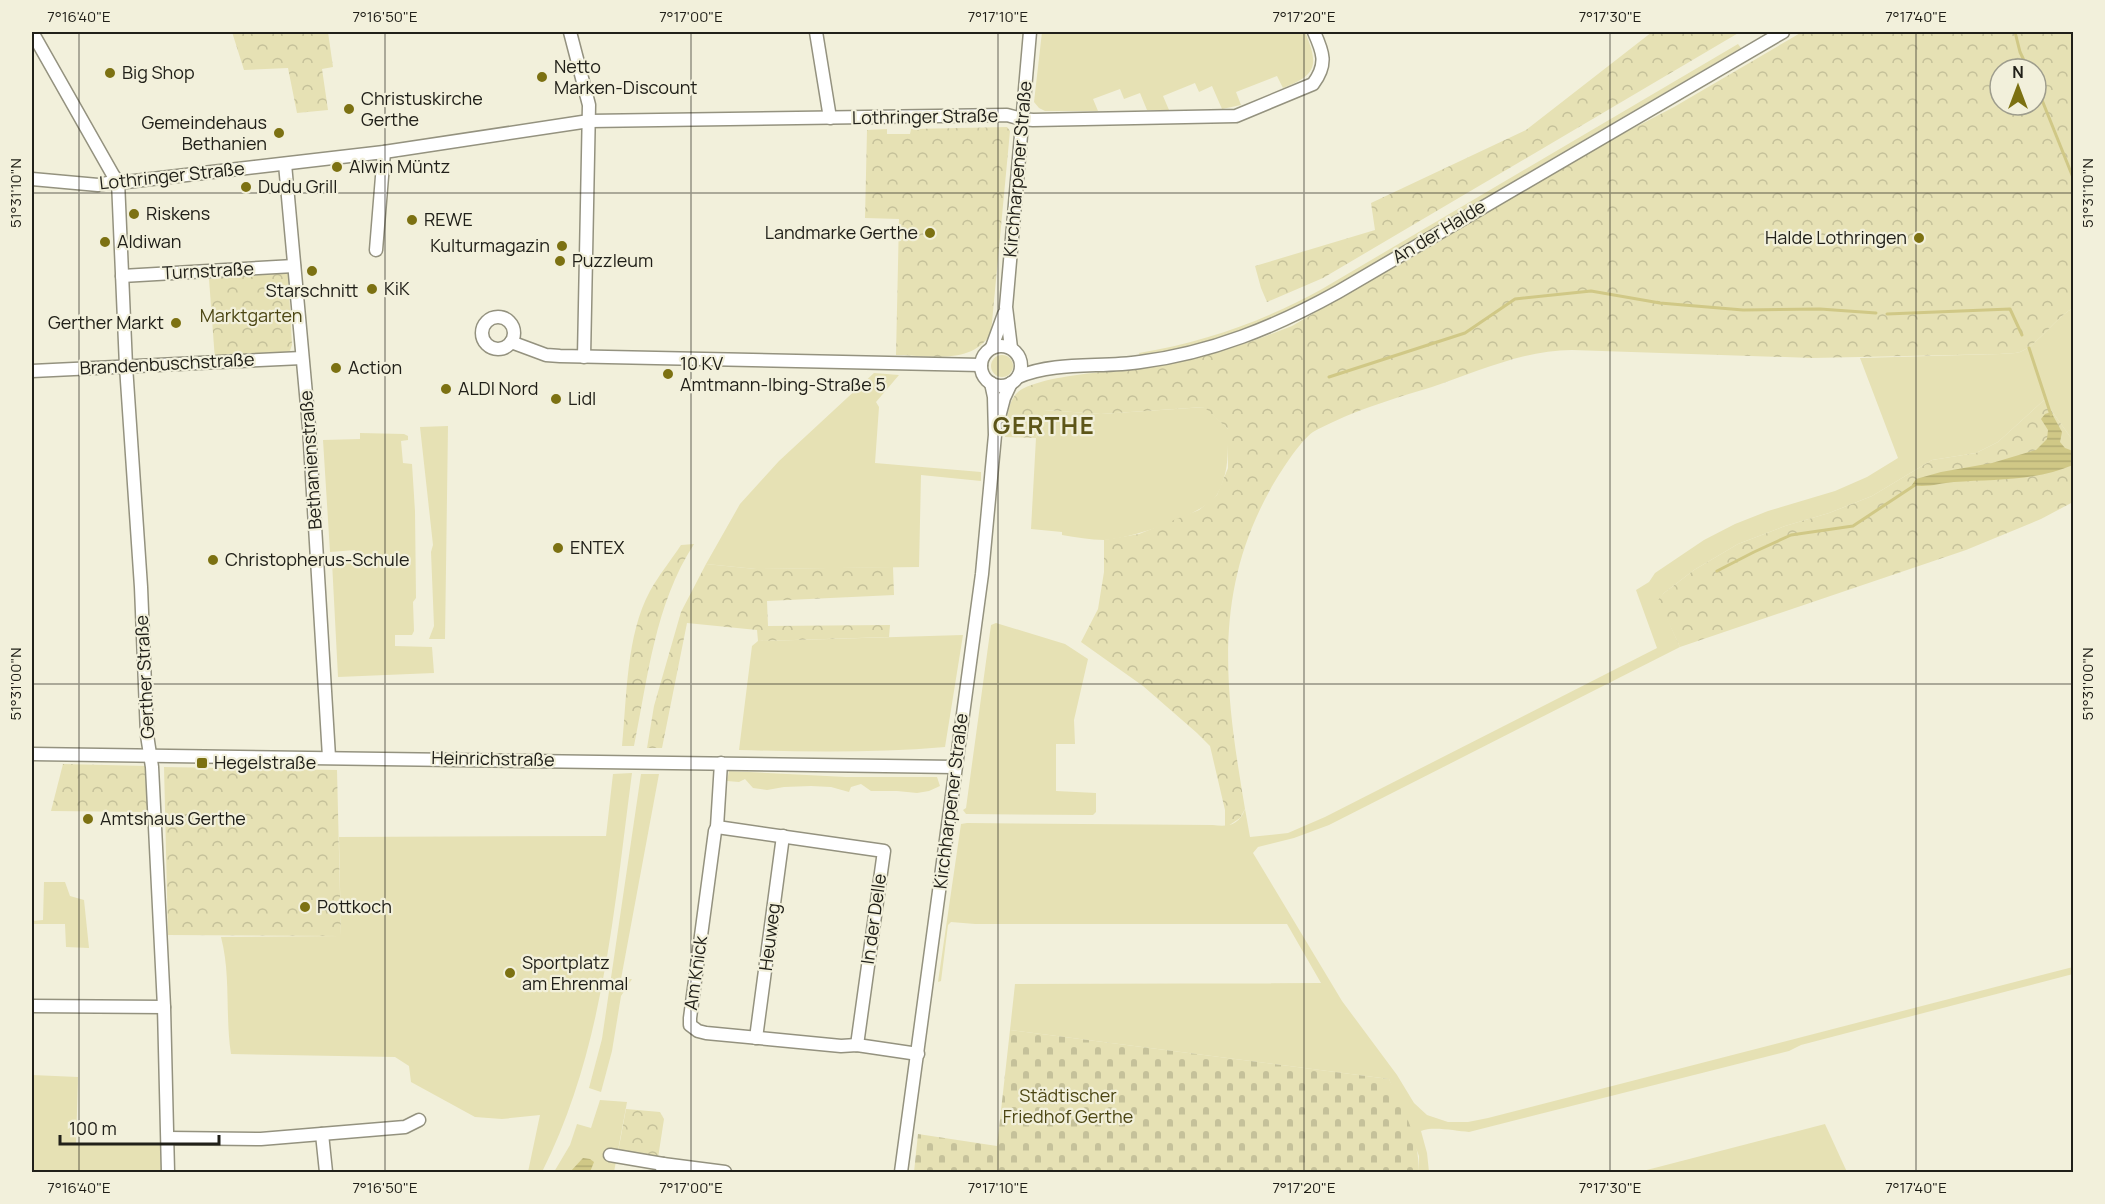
<svg xmlns="http://www.w3.org/2000/svg" width="2105" height="1204" font-family="Manrope,sans-serif">
  <style>
    .green { fill: #e6e1b4 }
    .forest { fill: url(#forest-crowns); fill-rule: evenodd }
    .cemetery { fill: url(#cemetery-stones) }
    .water { fill: url(#water-rules) }
    .lines { fill: none; stroke-linecap: round; stroke-linejoin: round }
    .stream { stroke: #d0c886; stroke-width: 3 }
    .minor-casing { stroke: #94927f; stroke-width: 15 }
    .minor { stroke: #fff; stroke-width: 12 }
    .ticks { fill: none; stroke: #212019; stroke-width: 1.5; stroke-opacity: 0.45 }
    .poi-dot { fill: #7c7112; stroke: #f2f0db; stroke-width: 2 }
    .labels { text-anchor: middle; stroke-width: 4.5; stroke-linejoin: round; paint-order: stroke }
    .poi-label { font-size: 18px; fill: #212019; stroke: #f2f0db; text-anchor: start }
    .street-label { font-size: 18px; fill: #212019; stroke: #f2f0db }
    .park-label { font-size: 18px; fill: #4c4613; stroke: #f2f0db }
    .district-label { font-size: 24px; font-weight: bold; letter-spacing: 1.5px; fill: #5c5518; stroke: #f2f0db }
    .neatline { fill: none; stroke: #212019; stroke-width: 2 }
    .ticks-label { font-size: 15px; text-anchor: middle; fill: #212019 }
  </style>
  <defs>
    <pattern id="forest-crowns" width="20" height="18" patternUnits="userSpaceOnUse" patternTransform="scale(1.5)"><rect width="20" height="18" fill="#e6e1b4"/><path d="M2 6a3 3 0 1 1 6 0M12 15a3 3 0 1 1 6 0" fill="none" stroke="#c5c19a"/></pattern>
    <pattern id="cemetery-stones" width="16" height="16" patternUnits="userSpaceOnUse" patternTransform="scale(1.5)"><rect width="16" height="16" fill="#e6e1b4"/><path d="M2 7V4a2 2 0 0 1 4 0v3zM10 15v-3a2 2 0 0 1 4 0v3z" fill="#c5c19a"/></pattern>
    <pattern id="water-rules" width="6" height="5" patternUnits="userSpaceOnUse" patternTransform="scale(1.5)"><rect width="6" height="5" fill="#d0c886"/><path d="M0 2.5h6" fill="none" stroke="#b2ac73"/></pattern>
  </defs>
  <rect width="100%" height="100%" fill="#f2f0db"/>
  <g class="green">
    <path d="M1042,32H1305C1319,65 1317,75 1283,88L1277,76L1236,92L1241,105L1222,109L1212,86L1199,92L1195,83L1163,96L1169,110H1147L1140,93L1124,99L1120,89L1093,99L1098,111H1045L1039,108L1034,102Z"/>
    <path d="M1738,44L1741,48L1304,304L1245,331L1183,349L1140,356L1139,353C1205,342 1264,321 1322,289Z"/>
    <path d="M2073,308V437L2071,438L2044,400L1998,442L1976,453L1932,460L1872,496L1829,513L1785,526L1738,544L1694,570L1664,593L1659,600L1680,647L1329,825L1294,838L1258,847L1253,853L1342,1001L1397,1075L1414,1103L1427,1115L1448,1122H1468L1488,1118L2073,967V974L1801,1045L1789,1051L1469,1132C1456,1131 1432,1126 1421,1131L1427,1153L1429,1172H1419V1156L1389,1079L1010,1030L1015,984L1321,983L1287,924H975L951,922L948,925L941,981L938,982L961,824L967,823L1213,825C1227,827 1239,826 1245,809L1250,837L1288,833L1325,817L1657,648L1636,590L1649,582L1655,573L1704,540L1735,524L1768,511L1835,491L1867,477L1898,458L1860,358L2000,354C2006,353 2014,354 2020,352C2039,344 2054,319 2073,308Z"/>
    <circle cx="1002" cy="366" r="11"/>
    <path d="M874,373L899,375L876,402L879,407L875,463L981,472V481L921,475L919,567L756,569L706,564L740,504L779,461Z"/>
    <path d="M1205,407L1228,429C1228,452 1229,472 1218,493C1206,515 1129,539 1104,540C1090,540 1076,537 1062,535V532L1031,529L1036,438L1044,410L1101,414Z"/>
    <path d="M448,426L445,639H429L434,626L431,552L433,545L420,427Z"/>
    <path d="M360,433L404,434L408,436V440L401,441L403,463L412,464L415,511L416,598L413,602L414,631L412,635H395V646L432,647L434,673L338,677L332,562L357,559L355,550L330,552L323,440L360,439Z"/>
    <path d="M996,623L1065,644L1088,659L1074,720L1075,744H1056V791L1096,793V812L1093,815L966,814L963,810L966,808L991,625Z"/>
    <path d="M963,635L945,747C876,753 808,752 739,750L752,646L758,641Z"/>
    <path d="M729,771L846,777H937L940,786L929,791L917,793L897,791H871L861,784L851,787L849,792L831,787L811,786L784,787L767,790L753,788L745,779L739,782L727,781Z"/>
    <path d="M632,773C614,908 604,1049 542,1172H520H528L540,1115L502,1119L475,1117L411,1082L409,1066L395,1057L231,1054C225,1015 231,975 221,937L341,936L339,837L606,836L613,774Z"/>
    <path d="M641,774H659L621,979H632L621,996L612,1051L601,1092L589,1088L602,1039Z"/>
    <path d="M44,882H65L70,896L84,900L89,948L66,947L65,924H32V921L43,920Z"/>
    <path d="M32,1075L78,1077L76,1144L162,1145L161,1172H32Z"/>
    <path d="M600,1100L627,1102L614,1172H554L570,1145L577,1124L591,1128Z"/>
    <path d="M1825,1124L1847,1172H1639Z"/>
  </g>
  <g class="forest">
    <path d="M232,32H328L333,67L322,69L328,110L297,113L288,68L244,70Z"/>
    <path d="M1652,32H1740L1323,278L1267,302L1261,288L1255,266L1375,230L1371,203L1526,130Z"/>
    <path d="M1802,32H2073V308C2054,319 2039,344 2020,352C2014,354 2006,353 2000,354L1812,358L1572,350C1524,350 1477,372 1432,387C1399,397 1365,407 1333,422C1327,425 1319,428 1313,432C1299,442 1279,474 1270,490C1211,596 1226,696 1245,809L1240,818L1225,828V810L1210,746L1197,733L1143,686L1081,642L1098,609L1104,572V540L1139,534L1199,510L1217,495L1228,468V429L1204,407L1101,414L1045,410L1036,438L1005,437C1007,424 1007,402 1017,393C1037,374 1125,371 1155,366C1170,364 1185,360 1200,357C1232,349 1262,338 1292,326L1605,143L1674,107ZM2000,69H2036V105H2000Z"/>
    <path d="M1007,127L1010,131L991,333C972,366 928,355 896,355L899,219L865,218L867,130L887,129V134H910L911,129Z"/>
    <path d="M288,273L292,345L288,356L215,360L209,279Z"/>
    <path d="M2044,400L2071,438L2073,437V502L2041,519L1966,550L1680,647L1658,600L1664,593L1694,570L1738,544L1785,526L1829,513L1872,496L1932,460L1976,453L1998,442Z"/>
    <path d="M694,544C655,604 648,677 634,746H622C627,697 626,635 650,591C659,575 671,560 681,545Z"/>
    <path d="M706,564L756,569L893,567L894,595L767,601L768,626L890,625L889,637L758,641L757,630L687,623L662,748H647L654,706L681,612Z"/>
    <path d="M63,764L147,766L148,812L51,811Z"/>
    <path d="M164,767L337,770L341,936L168,935Z"/>
    <path d="M626,1109L660,1112L664,1119L658,1158L618,1152Z"/>
  </g>
  <path class="cemetery" d="M1010,1030L1389,1079C1404,1110 1419,1138 1419,1172H914L918,1134L997,1146Z"/>
  <g class="water">
    <path d="M2051,412L2062,432L2060,442L2065,448L2073,451V465C2036,481 1994,479 1954,482C1940,483 1927,488 1912,485L1916,479L1941,472L1992,463L2036,450L2047,439L2048,430L2041,419L2045,414Z"/>
    <path d="M583,1158L590,1159L594,1162L590,1172H570Z"/>
  </g>
  <g class="lines">
    <g class="stream">
      <path d="M2015,32L2020,52L2028,69"/>
      <path d="M2036,85L2074,180"/>
      <path d="M1887,314L2010,309L2022,335"/>
      <path d="M2029,348L2051,415"/>
      <path d="M1329,377L1465,333L1515,299L1591,291L1660,303L1743,310L1820,309L1876,313"/>
      <path d="M1717,571L1754,552L1791,535L1853,526L1915,485"/>
    </g>
    <g class="minor-casing">
      <g id="minor">
        <path d="M32,32L113,175L118,181"/>
        <path d="M570,32L589,105L584,357"/>
        <path d="M816,32L830,118"/>
        <path d="M285,164L309,427L329,757"/>
        <path d="M32,179L98,185L118,181L126,182L384,152L589,121L1007,115L1022,119L1033,120L1236,116L1313,84C1328,64 1323,52 1314,32"/>
        <path d="M118,181L126,366L141,587L147,735L152,767L164,1007L168,1172"/>
        <path d="M376,250L384,152"/>
        <path d="M122,276L294,266"/>
        <circle cx="498" cy="333" r="16"/>
        <path d="M511,342L546,355L560,356L981,365"/>
        <circle cx="1001" cy="366" r="20"/>
        <path d="M992,347L1004,314"/>
        <path d="M1011,348L1006,307L1030,32"/>
        <path d="M32,371L302,358"/>
        <path d="M1018,377C1055,361 1101,368 1140,362C1211,353 1275,327 1338,292L1783,32"/>
        <path d="M999,417L1004,398L1011,383"/>
        <path d="M32,754L955,767"/>
        <path d="M721,763L717,827L715,831L690,1018V1025L698,1031L706,1033L841,1046L857,1045L918,1054"/>
        <path d="M717,827L884,851L857,1045"/>
        <path d="M32,1006L164,1007"/>
        <path d="M756,1038L783,836"/>
        <path d="M322,1134L326,1172"/>
        <path d="M168,1138L261,1139L405,1127L419,1120"/>
        <path d="M610,1155L663,1164"/>
        <path d="M662,1172L663,1164L725,1172"/>
        <path d="M901,1172L982,574L995,435L994,397L991,383"/>
      </g>
    </g>
    <use href="#minor" class="minor"/>
  </g>
  <path class="ticks" d="M79,32V1172M385,32V1172M691,32V1172M998,32V1172M1304,32V1172M1610,32V1172M1916,32V1172M32,193H2074M32,684H2074"/>
  <g class="poi-dot">
    <circle cx="110" cy="73" r="6"/>
    <circle cx="542" cy="77" r="6"/>
    <circle cx="349" cy="109" r="6"/>
    <circle cx="279" cy="133" r="6"/>
    <circle cx="337" cy="167" r="6"/>
    <circle cx="246" cy="187" r="6"/>
    <circle cx="134" cy="214" r="6"/>
    <circle cx="412" cy="220" r="6"/>
    <circle cx="930" cy="233" r="6"/>
    <circle cx="1919" cy="238" r="6"/>
    <circle cx="105" cy="242" r="6"/>
    <circle cx="562" cy="246" r="6"/>
    <circle cx="560" cy="261" r="6"/>
    <circle cx="312" cy="271" r="6"/>
    <circle cx="372" cy="289" r="6"/>
    <circle cx="176" cy="323" r="6"/>
    <circle cx="336" cy="368" r="6"/>
    <circle cx="668" cy="374" r="6"/>
    <circle cx="446" cy="389" r="6"/>
    <circle cx="556" cy="399" r="6"/>
    <circle cx="558" cy="548" r="6"/>
    <circle cx="213" cy="560" r="6"/>
    <rect x="196" y="757" width="12" height="12" rx="3"/>
    <circle cx="88" cy="819" r="6"/>
    <circle cx="305" cy="907" r="6"/>
    <circle cx="510" cy="973" r="6"/>
  </g>
  <g class="labels">
    <g class="poi-label">
      <text x="554" y="73">Netto<tspan x="554" dy="21">Marken-Discount</tspan></text>
      <text x="122" y="79">Big Shop</text>
      <text x="361" y="105">Christuskirche<tspan x="361" dy="21">Gerthe</tspan></text>
      <text x="267" y="129" text-anchor="end">Gemeindehaus<tspan x="267" dy="21">Bethanien</tspan></text>
      <text x="349" y="173">Alwin Müntz</text>
      <text x="258" y="193">Dudu Grill</text>
      <text x="146" y="220">Riskens</text>
      <text x="424" y="226">REWE</text>
      <text x="918" y="239" text-anchor="end">Landmarke Gerthe</text>
      <text x="1907" y="244" text-anchor="end">Halde Lothringen</text>
      <text x="117" y="248">Aldiwan</text>
      <text x="550" y="252" text-anchor="end">Kulturmagazin</text>
      <text x="572" y="267">Puzzleum</text>
      <text x="384" y="295">KiK</text>
      <text x="312" y="297" text-anchor="middle">Starschnitt</text>
      <text x="164" y="329" text-anchor="end">Gerther Markt</text>
      <text x="680" y="370">10 KV<tspan x="680" dy="21">Amtmann-Ibing-Straße 5</tspan></text>
      <text x="348" y="374">Action</text>
      <text x="458" y="395">ALDI Nord</text>
      <text x="568" y="405">Lidl</text>
      <text x="570" y="554">ENTEX</text>
      <text x="225" y="566">Christopherus-Schule</text>
      <text x="214" y="769">Hegelstraße</text>
      <text x="100" y="825">Amtshaus Gerthe</text>
      <text x="317" y="913">Pottkoch</text>
      <text x="522" y="969">Sportplatz<tspan x="522" dy="21">am Ehrenmal</tspan></text>
    </g>
    <g class="street-label">
      <text transform="translate(925 117) rotate(-1)" y="6">Lothringer Straße</text>
      <text transform="translate(1018 169) rotate(-85)" y="6">Kirchharpener Straße</text>
      <text transform="translate(172 176) rotate(-6)" y="6">Lothringer Straße</text>
      <text transform="translate(1439 232) rotate(-31)" y="6">An der Halde</text>
      <text transform="translate(208 271) rotate(-3)" y="6">Turnstraße</text>
      <text transform="translate(167 364) rotate(-3)" y="6">Brandenbuschstraße</text>
      <text transform="translate(311 460) rotate(-94)" y="6">Bethanienstraße</text>
      <text transform="translate(145 677) rotate(-93)" y="6">Gerther Straße</text>
      <text transform="translate(493 759) rotate(1)" y="6">Heinrichstraße</text>
      <text transform="translate(951 801) rotate(-83)" y="6">Kirchharpener Straße</text>
      <text transform="translate(874 919) rotate(-82)" y="6">In der Delle</text>
      <text transform="translate(770 937) rotate(-83)" y="6">Heuweg</text>
      <text transform="translate(696 973) rotate(-82)" y="6">Am Knick</text>
    </g>
    <g class="park-label">
      <text x="251" y="322">Marktgarten</text>
      <text x="1068" y="1102">Städtischer<tspan x="1068" dy="21">Friedhof Gerthe</tspan></text>
    </g>
    <g class="district-label">
      <text x="1044" y="434">GERTHE</text>
    </g>
  </g>
  <rect width="2105" height="1204" fill="none" stroke="#f2f0db" stroke-width="66"/>
  <g transform="translate(2018 87)"><circle r="28" fill="#f2f0db" stroke="#9e9d8d" stroke-width="1.5"/>
  <path d="M0-4.5L10 22L0 15L-10 22Z" fill="#7c7112"/>
  <text y="-9" font-size="16" font-weight="bold" text-anchor="middle" fill="#212019">N</text>
  </g>
  <path d="M60 1135v9h159v-9" fill="none" stroke="#212019" stroke-width="3"/>
  <text x="69" y="1135" font-size="18" fill="#212019" stroke="#f2f0db" stroke-width="4.5" paint-order="stroke">100 m</text>
  <rect x="33" y="33" width="2039" height="1138" class="neatline"/>
  <g class="ticks-label">
    <text x="79" y="22">7°16'40"E</text>
    <text x="385" y="22">7°16'50"E</text>
    <text x="691" y="22">7°17'00"E</text>
    <text x="998" y="22">7°17'10"E</text>
    <text x="1304" y="22">7°17'20"E</text>
    <text x="1610" y="22">7°17'30"E</text>
    <text x="1916" y="22">7°17'40"E</text>
    <text transform="translate(16 193) rotate(-90)" y="5">51°31'10"N</text>
    <text transform="translate(2088 193) rotate(-90)" y="5">51°31'10"N</text>
    <text transform="translate(16 684) rotate(-90)" y="5">51°31'00"N</text>
    <text transform="translate(2088 684) rotate(-90)" y="5">51°31'00"N</text>
    <text x="79" y="1193">7°16'40"E</text>
    <text x="385" y="1193">7°16'50"E</text>
    <text x="691" y="1193">7°17'00"E</text>
    <text x="998" y="1193">7°17'10"E</text>
    <text x="1304" y="1193">7°17'20"E</text>
    <text x="1610" y="1193">7°17'30"E</text>
    <text x="1916" y="1193">7°17'40"E</text>
  </g>
</svg>
